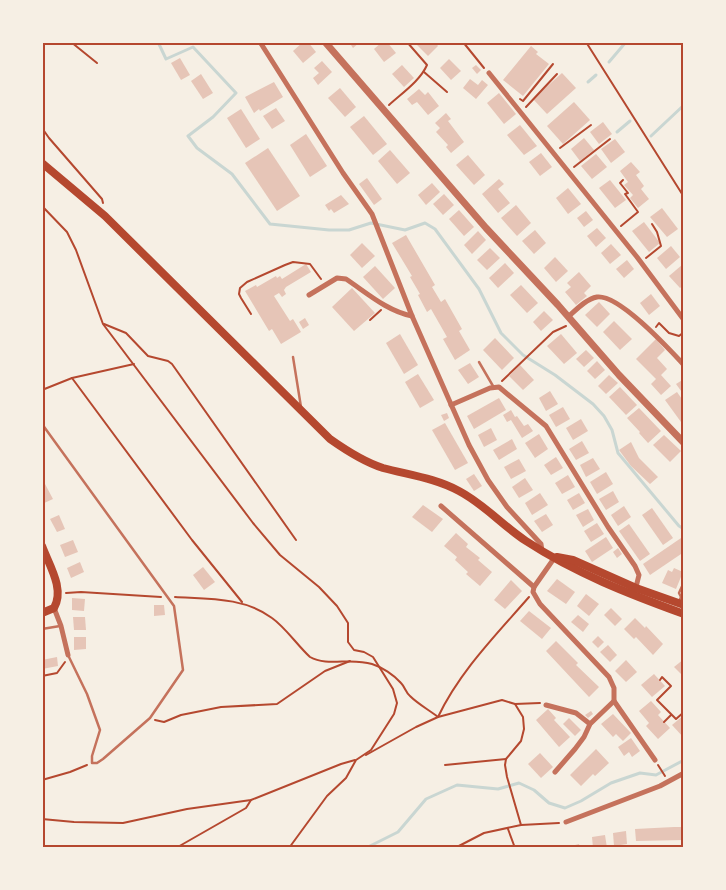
<svg xmlns="http://www.w3.org/2000/svg" width="726" height="890" font-family="'Varela Round',sans-serif">
  <style>
    .lines { fill: none; stroke-linecap: round; stroke-linejoin: round }
    .stream { stroke: #c9d6d2; stroke-width: 3 }
    .building { fill: #e6c5b7 }
    .path { stroke: #b5482f; stroke-width: 2 }
    .service { stroke: #c5725c; stroke-width: 2.5 }
    .minor { stroke: #c5725c; stroke-width: 5 }
    .tertiary { stroke: #c5725c; stroke-width: 7 }
    .secondary { stroke: #b5482f; stroke-width: 8 }
    .neatline { fill: none; stroke: #b5482f; stroke-width: 2 }
  </style>
  <rect width="100%" height="100%" fill="#f6efe4"/>
  <g class="lines">
    <g class="stream">
      <path d="M158,42L166,59L193,47L236,93L213,117L188,136L197,148L232,174L270,224L329,230H349L371,223L405,230L425,223L435,229L479,289L501,333L523,355L555,375L593,404L604,416L612,430L618,453L679,526L684,529"/>
      <path d="M609,62L626,42"/>
      <path d="M588,82L596,75"/>
      <path d="M617,132L630,121"/>
      <path d="M651,136L684,105"/>
      <path d="M366,848L398,832L426,799L457,785L498,789L519,783L534,790L549,803L565,808L581,801L611,783L640,773L656,775L684,760"/>
    </g>
  </g>
  <g class="building">
    <path d="M303,42H308L316,52L303,63L293,51Z"/>
    <path d="M349,42H360L353,48Z"/>
    <path d="M382,42H387L396,53L384,62L374,49Z"/>
    <path d="M417,42H435L438,46L428,56L416,44Z"/>
    <path d="M531,46L538,52L536,54L549,64L523,96L503,80Z"/>
    <path d="M180,58L190,75L181,80L171,63Z"/>
    <path d="M449,59L461,71L451,80L440,68Z"/>
    <path d="M322,61L332,72L318,85L313,78L319,73L314,68Z"/>
    <path d="M402,65L414,78L404,87L392,74Z"/>
    <path d="M476,65L481,70L477,74L472,68Z"/>
    <path d="M562,73L576,88L547,114L533,99Z"/>
    <path d="M201,74L213,93L203,99L191,81Z"/>
    <path d="M470,79L478,85L482,80L488,85L476,99L463,88Z"/>
    <path d="M274,82L283,97L260,111L259,109L254,113L245,97Z"/>
    <path d="M340,88L356,107L345,117L328,98Z"/>
    <path d="M419,89L425,95L428,92L439,106L428,115L417,102L412,105L407,99Z"/>
    <path d="M499,93L516,114L504,124L487,103Z"/>
    <path d="M574,102L590,120L563,144L547,126Z"/>
    <path d="M276,108L285,121L272,129L263,116Z"/>
    <path d="M241,109L260,139L246,148L227,118Z"/>
    <path d="M446,113L451,119L448,121L464,142L451,153L446,147L448,145L436,132L440,128L435,123Z"/>
    <path d="M364,116L387,144L373,155L350,127Z"/>
    <path d="M603,122L612,134L599,144L590,132Z"/>
    <path d="M520,125L537,146L524,155L507,135Z"/>
    <path d="M306,134L327,166L310,177L290,145Z"/>
    <path d="M584,138L594,150L580,161L571,149Z"/>
    <path d="M615,139L625,152L611,163L601,149Z"/>
    <path d="M268,148L300,196L277,211L245,163Z"/>
    <path d="M390,150L410,173L397,184L378,161Z"/>
    <path d="M541,153L552,167L540,176L529,162Z"/>
    <path d="M596,154L607,167L592,179L581,166Z"/>
    <path d="M468,155L485,175L474,185L456,165Z"/>
    <path d="M631,162L640,172L636,175L644,186L641,189L649,199L638,208L630,198L633,195L624,185L628,182L620,171Z"/>
    <path d="M367,178L382,199L374,205L359,184Z"/>
    <path d="M499,179L504,184L498,189L510,203L498,213L482,194Z"/>
    <path d="M610,180L626,200L615,208L599,188Z"/>
    <path d="M432,183L440,192L426,205L418,195Z"/>
    <path d="M568,188L581,204L568,214L556,198Z"/>
    <path d="M444,194L454,205L443,215L433,204Z"/>
    <path d="M341,195L349,204L334,213L331,209L329,211L325,205Z"/>
    <path d="M516,205L531,223L517,236L501,218Z"/>
    <path d="M662,208L678,229L667,237L650,217Z"/>
    <path d="M459,210L474,227L464,236L449,219Z"/>
    <path d="M586,211L593,220L584,227L577,218Z"/>
    <path d="M644,222L660,243L649,252L632,231Z"/>
    <path d="M597,228L606,238L596,247L587,236Z"/>
    <path d="M535,230L546,243L534,254L522,241Z"/>
    <path d="M478,231L486,240L472,254L464,245Z"/>
    <path d="M406,235L435,285L432,287L441,302L445,299L462,329L459,331L470,350L455,360L443,339L447,337L431,309L427,312L418,295L420,294L410,277L412,276L392,243Z"/>
    <path d="M362,243L375,256L362,268L350,255Z"/>
    <path d="M611,244L621,255L610,264L601,253Z"/>
    <path d="M671,246L680,257L666,269L657,258Z"/>
    <path d="M490,248L500,258L487,270L477,260Z"/>
    <path d="M555,257L568,271L556,282L544,268Z"/>
    <path d="M627,260L634,269L624,278L616,269Z"/>
    <path d="M505,263L514,273L498,288L489,278Z"/>
    <path d="M306,264L311,272L286,287L284,290L286,294L282,297L279,293L274,296L290,321L293,319L301,332L281,344L272,329L269,331L245,291L256,285L257,287L276,276L277,278L280,276L282,279Z"/>
    <path d="M682,265L684,267V285L680,288L669,276Z"/>
    <path d="M375,266L395,288L383,299L363,277Z"/>
    <path d="M579,272L591,286L584,293L587,296L576,305L565,292L571,287L567,283Z"/>
    <path d="M521,285L538,303L527,313L510,295Z"/>
    <path d="M352,288L375,313L354,331L332,307Z"/>
    <path d="M651,294L660,306L649,315L640,303Z"/>
    <path d="M599,302L610,314L597,327L585,315Z"/>
    <path d="M544,311L553,320L541,331L533,322Z"/>
    <path d="M305,318L309,325L303,329L299,322Z"/>
    <path d="M614,321L632,339L620,350L603,332Z"/>
    <path d="M400,334L418,365L404,374L386,343Z"/>
    <path d="M561,334L577,353L564,364L547,346Z"/>
    <path d="M495,338L514,358L502,370L483,350Z"/>
    <path d="M656,339L665,350L657,358L667,369L661,375L671,386L661,395L651,384L656,379L636,359Z"/>
    <path d="M586,350L594,358L584,367L576,359Z"/>
    <path d="M597,361L605,370L595,379L587,371Z"/>
    <path d="M470,363L479,377L468,384L458,370Z"/>
    <path d="M520,365L534,380L523,390L509,376Z"/>
    <path d="M418,374L434,400L420,408L405,382Z"/>
    <path d="M609,375L618,383L606,394L598,386Z"/>
    <path d="M684,379V395L676,384Z"/>
    <path d="M620,387L637,405L626,415L609,397Z"/>
    <path d="M550,391L558,404L546,411L539,398Z"/>
    <path d="M677,392L684,402V421L681,422L665,400Z"/>
    <path d="M499,398L506,410L474,429L467,416Z"/>
    <path d="M563,407L570,419L556,427L549,415Z"/>
    <path d="M639,408L661,431L648,443L639,433L640,432L627,418Z"/>
    <path d="M511,410L515,417L517,416L524,426L528,424L533,431L522,438L511,420L507,422L503,415Z"/>
    <path d="M447,413L449,418L444,421L441,415Z"/>
    <path d="M581,419L588,431L573,440L566,428Z"/>
    <path d="M445,423L468,463L455,470L432,430Z"/>
    <path d="M491,428L497,440L484,447L478,435Z"/>
    <path d="M539,434L548,449L535,458L525,443Z"/>
    <path d="M664,435L681,451L670,462L653,445Z"/>
    <path d="M512,439L517,449L499,460L493,450Z"/>
    <path d="M582,441L589,453L576,460L569,449Z"/>
    <path d="M631,442L639,458L658,477L650,484L631,466L619,450Z"/>
    <path d="M556,457L563,468L551,475L544,465Z"/>
    <path d="M593,458L600,469L586,477L580,465Z"/>
    <path d="M519,459L526,471L511,479L504,467Z"/>
    <path d="M606,472L613,484L597,494L590,482Z"/>
    <path d="M474,474L482,486L474,491L466,479Z"/>
    <path d="M568,475L575,487L562,494L555,483Z"/>
    <path d="M525,478L533,490L519,498L512,487Z"/>
    <path d="M45,484L53,499L42,504V485Z"/>
    <path d="M613,491L619,502L606,510L599,499Z"/>
    <path d="M540,493L548,505L532,515L525,503Z"/>
    <path d="M579,493L585,503L573,510L567,500Z"/>
    <path d="M423,505L443,519L432,532L412,517Z"/>
    <path d="M624,506L631,517L618,526L611,515Z"/>
    <path d="M652,508L673,538L663,545L642,515Z"/>
    <path d="M588,509L594,520L583,527L576,515Z"/>
    <path d="M546,514L553,525L542,532L534,521Z"/>
    <path d="M59,515L65,529L57,532L50,519Z"/>
    <path d="M597,523L604,534L591,542L584,531Z"/>
    <path d="M629,524L650,554L640,561L619,531Z"/>
    <path d="M456,533L468,544L466,547L480,558L478,560L492,572L480,586L466,574L468,572L455,560L457,557L444,546Z"/>
    <path d="M684,536V552L650,575L643,564Z"/>
    <path d="M606,537L613,548L592,562L585,551Z"/>
    <path d="M73,540L78,552L65,557L60,545Z"/>
    <path d="M618,548L622,554L617,558L613,552Z"/>
    <path d="M80,562L84,572L71,578L67,568Z"/>
    <path d="M203,567L215,582L204,590L193,575Z"/>
    <path d="M674,568L683,572L676,589L662,583L668,570L672,572Z"/>
    <path d="M557,579L575,592L566,604L547,591Z"/>
    <path d="M511,580L522,591L505,609L494,600Z"/>
    <path d="M586,594L599,604L589,616L577,606Z"/>
    <path d="M72,598L85,599L84,611L72,610Z"/>
    <path d="M154,605H164L165,615L154,616Z"/>
    <path d="M611,608L622,619L615,626L604,615Z"/>
    <path d="M529,611L551,628L542,639L520,621Z"/>
    <path d="M578,615L589,624L583,632L571,622Z"/>
    <path d="M73,617H85L86,630H74Z"/>
    <path d="M635,618L645,628L646,626L663,644L653,655L636,637L634,639L624,629Z"/>
    <path d="M598,636L604,642L598,648L592,642Z"/>
    <path d="M74,637H86V649L74,650Z"/>
    <path d="M556,641L578,663L576,665L599,687L589,697L546,651Z"/>
    <path d="M608,645L617,655L610,662L600,652Z"/>
    <path d="M57,657L58,666L42,669V660Z"/>
    <path d="M684,659V677L674,667Z"/>
    <path d="M626,660L637,672L626,682L615,671Z"/>
    <path d="M654,674L665,686L652,697L641,685Z"/>
    <path d="M651,701L661,712L658,715L670,728L658,739L646,726L649,723L639,711Z"/>
    <path d="M548,709L556,718L554,720L570,737L559,747L536,720Z"/>
    <path d="M591,711L593,714L588,718L585,715Z"/>
    <path d="M613,714L631,733L623,741L616,734L613,737L601,724Z"/>
    <path d="M684,715V738L672,725Z"/>
    <path d="M569,718L581,730L575,736L563,724Z"/>
    <path d="M631,738L640,751L632,757L629,752L624,756L618,747Z"/>
    <path d="M596,749L609,763L595,776L593,774L581,786L570,775Z"/>
    <path d="M540,753L553,767L541,778L528,764Z"/>
    <path d="M674,827H684V840L636,841L635,829Z"/>
    <path d="M626,831L627,844L614,846L613,833Z"/>
    <path d="M605,835L607,848H593L592,837Z"/>
    <path d="M579,844L580,848H568L567,847Z"/>
  </g>
  <g class="lines">
    <g class="path">
      <path d="M71,42L97,63"/>
      <path d="M463,42L484,68"/>
      <path d="M586,42L684,197"/>
      <path d="M424,72L447,92"/>
      <path d="M520,99L523,101L553,64"/>
      <path d="M389,105C402,93 420,81 427,65L407,42"/>
      <path d="M526,107L557,74"/>
      <path d="M42,128L49,138L102,199L103,203"/>
      <path d="M560,148L591,125"/>
      <path d="M574,167L610,139"/>
      <path d="M42,206L67,232L76,250L103,324L253,523L280,555L319,587L337,606L348,623V642L354,650L364,652L373,657L393,689L397,703L394,714L371,750L356,760L346,778L327,796L289,848"/>
      <path d="M621,226L638,212L625,194L628,193L620,183L623,180"/>
      <path d="M646,258L661,246L657,232L652,224"/>
      <path d="M251,314L241,298L239,294L240,288L247,282L285,265L293,262L310,264L321,279"/>
      <path d="M370,320L381,310"/>
      <path d="M104,324L126,333L148,356L168,361L172,364L296,540"/>
      <path d="M656,327L659,323L669,333L679,336L684,332"/>
      <path d="M72,378L192,540L242,602"/>
      <path d="M502,381L553,332L566,326"/>
      <path d="M42,390L72,378L134,364"/>
      <path d="M66,593L81,592L161,597"/>
      <path d="M175,597C208,599 244,597 272,618C286,628 297,645 310,657C328,667 350,657 372,664C382,667 394,675 401,683C405,687 406,693 410,696C418,704 429,710 438,717L502,700L515,704L540,703"/>
      <path d="M42,676L57,673L65,662"/>
      <path d="M660,680L662,677L671,686L657,700L676,719L684,712"/>
      <path d="M515,704L523,717L524,729L521,741L506,759L505,765L507,777L521,825"/>
      <path d="M155,720L164,722L181,715L221,707L277,704L325,671L350,661"/>
      <path d="M664,722L671,715"/>
      <path d="M366,755L416,727L438,717C460,671 496,635 529,597"/>
      <path d="M445,765L506,759"/>
      <path d="M658,765L665,776"/>
      <path d="M42,780L70,772L87,765"/>
      <path d="M42,819L74,822L123,823L187,809L251,800L341,764L355,760"/>
      <path d="M508,829L515,848"/>
      <path d="M176,848L246,808L251,800"/>
      <path d="M455,848L484,833L521,825L559,823"/>
    </g>
    <g class="service">
      <path d="M293,357L301,407"/>
      <path d="M479,362L493,386"/>
      <path d="M42,424L174,606L183,670L150,718L103,759L97,763H92V756L100,730L87,694L68,655"/>
      <path d="M679,602L681,597L679,593L684,582"/>
      <path d="M42,629L60,626"/>
    </g>
    <g class="minor">
      <path d="M260,42L343,173L372,214L412,316L469,445L488,480L507,507L541,544L542,551"/>
      <path d="M489,73L637,257L684,320"/>
      <path d="M309,295L337,278L346,279C367,293 387,311 412,316"/>
      <path d="M568,317C576,310 586,299 597,297C619,294 669,349 684,365"/>
      <path d="M451,405L490,388L499,387L546,426L608,527L635,566L639,575L635,591"/>
      <path d="M441,506L534,587"/>
      <path d="M54,608L61,626L68,655"/>
      <path d="M614,701L655,760"/>
      <path d="M546,705L576,713L590,724"/>
      <path d="M555,772L575,749L584,737L590,724L614,701V688L609,677L540,604L533,592L534,587L555,557"/>
      <path d="M566,822L660,786L684,773"/>
    </g>
    <path class="tertiary" d="M325,42L486,228L558,305L619,375L684,443"/>
    <g class="secondary">
      <path d="M42,163L105,216L330,439C347,451 364,462 383,468C409,475 435,478 459,491C484,504 503,526 526,541C575,573 629,594 684,614"/>
      <path d="M42,546C49,565 65,589 54,608L42,613"/>
      <path d="M557,557L573,560L636,588L684,605"/>
    </g>
  </g>
  <rect width="726" height="890" fill="none" stroke="#f6efe4" stroke-width="88"/>
  <rect x="44" y="44" width="638" height="802" class="neatline"/>
</svg>
